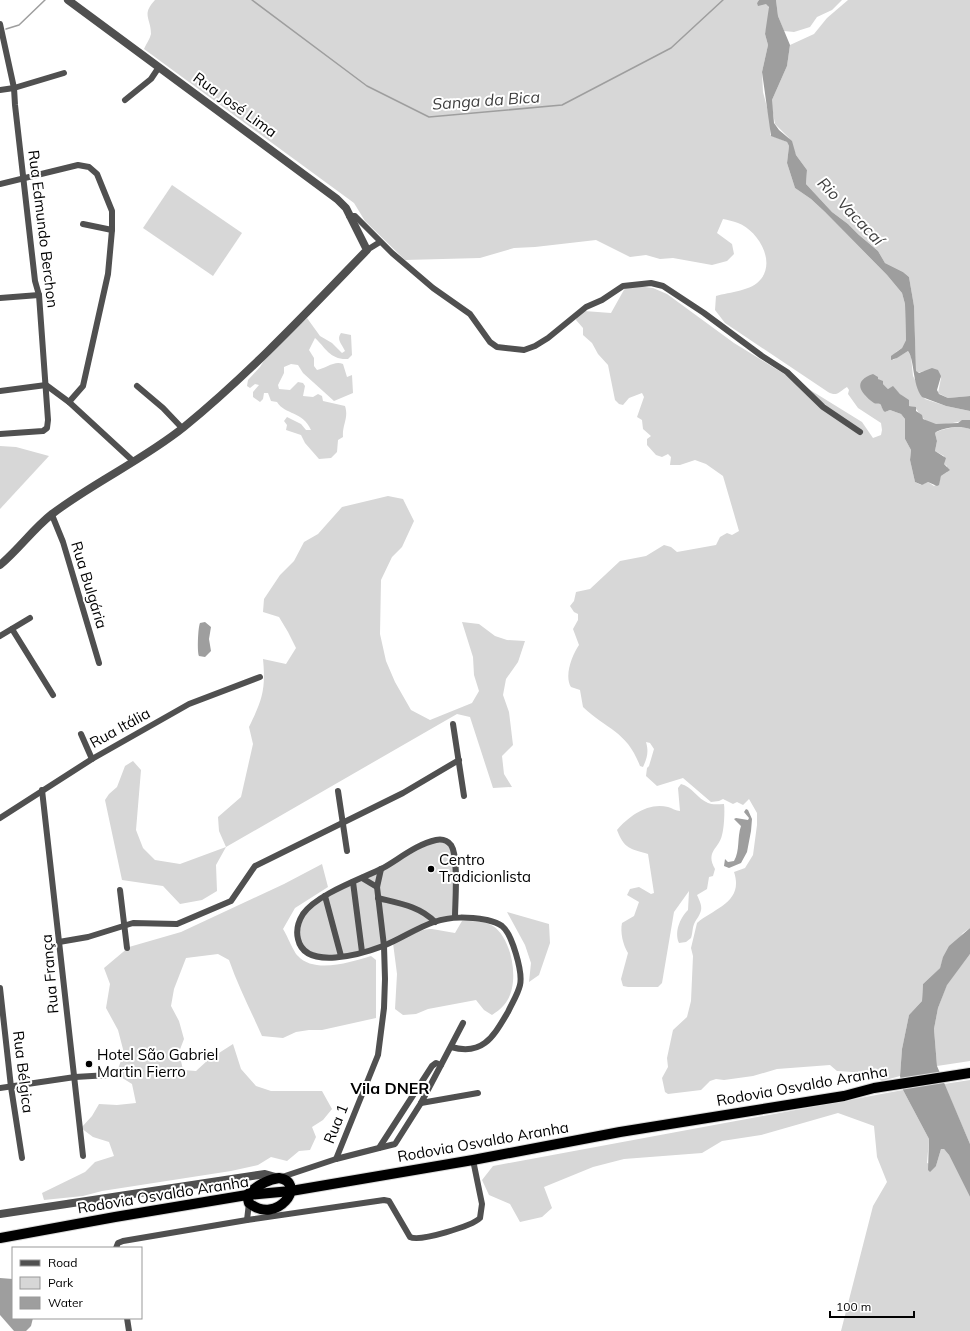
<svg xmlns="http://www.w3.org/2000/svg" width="970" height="1331" font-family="Mulish,sans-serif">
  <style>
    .green { fill: #d7d7d7 }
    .water { fill: #9e9e9e }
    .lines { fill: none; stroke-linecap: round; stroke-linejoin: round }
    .stream { stroke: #9e9e9e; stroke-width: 1.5 }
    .trunk-casing { stroke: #dbdbdb; stroke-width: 12 }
    .minor { stroke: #505050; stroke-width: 6 }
    .tertiary { stroke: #505050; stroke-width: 8 }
    .trunk { stroke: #000; stroke-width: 10 }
    .poi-dot { fill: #000; stroke: #fff; stroke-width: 1.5 }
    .labels { text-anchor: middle; stroke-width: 4; stroke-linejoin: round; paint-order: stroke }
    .street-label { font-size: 15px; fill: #000; stroke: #fff }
    .poi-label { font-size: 15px; fill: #000; stroke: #fff; text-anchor: start }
    .water-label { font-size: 16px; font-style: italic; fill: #3f3f3f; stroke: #fff }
    .neighbourhood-label { font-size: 16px; font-weight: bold; fill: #000; stroke: #fff }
  </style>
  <rect width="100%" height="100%" fill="#fff"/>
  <g class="green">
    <path d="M155,0H759L757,3L768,4L770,13L765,34L768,45L762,72L763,92L770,119V135L787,142L789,146L787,163L795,188L811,199L825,212L887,275L902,293L905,304L906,340L902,348L896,352L893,360L908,351L911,357L913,376L925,399L946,406L970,411V420C955,421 937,430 924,419C919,415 918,410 914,407L909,406L906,400L893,387L888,389L878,379L865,395L880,404L885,412L890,410L901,414L905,419V439L911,450L910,460L915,482L921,485L928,482L934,486L939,482L941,476L947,472V466L944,464V456L935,451L937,441L935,433C942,428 962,426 970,429V928L963,933L943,959L940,968L923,984L922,1001L909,1015L902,1049L900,1076L882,1081L869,1073L837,1071L830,1065L777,1069L753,1076L724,1080L716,1079L710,1081L701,1090L668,1094L665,1092L662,1078L668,1067L667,1058L673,1030L687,1017L691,1001L693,956L691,948L697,923C715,908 744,902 734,872L745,868L753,855L757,825V813L749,799L743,805L737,802L733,804L723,799L719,801L711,802L683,778L657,786L646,776L647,768L649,766L654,749L650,743L646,742C649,752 647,758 643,767L640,766C627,731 607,730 583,707L580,690L571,687C564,676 572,655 579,645L573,629L578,620V614L574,612L570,606L574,601L576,592L590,589L620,561L646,556L664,545L671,547L677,552L716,545L720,537L727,533L732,535L739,531L723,476L706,464L695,460L680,465H670L671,457L668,454L662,457L656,455L647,445V439L651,436L643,429L642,420L637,417L644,397L642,393L629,398L623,405L619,404L615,400L608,365L598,354L592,343L583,335V328L576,320L577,316L584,311L611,313L625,288L637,286L653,288L667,294L734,343L862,422L873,438L881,435L882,430L881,423L858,408L848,394L849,390L847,387C839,392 837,397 828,392L725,323L715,310L716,296C730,292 752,291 761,279C776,260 757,230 738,223C733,221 728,220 723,219L717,233L732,244L734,254L727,261L712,265L673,258L660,259L646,255L630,257L596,240L535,247L514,248L480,258L405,260L365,221L354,203L144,49C146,44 150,39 151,34C151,18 141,15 155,0Z"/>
    <path d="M776,0H842L832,10L817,17L810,27L794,32L784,31L778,16Z"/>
    <path d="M848,0H970V396L948,398L938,393L941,378L925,371L916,373L914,306L909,277L903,272L885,263L878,251L859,235L848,224L832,212L806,184L807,170L796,155L789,138L775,124L772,107V100L787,66L790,45L814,34L827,18Z"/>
    <path d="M172,185L242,233L213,276L143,228Z"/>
    <path d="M307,318L320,336L332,343L342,353L345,351C342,344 336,340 341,333L351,335L352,355L348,359C330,360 326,348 315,338L309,350L314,358V366L317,370C326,368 335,360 343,364L347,377L352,375L353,393L334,401L303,373L298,365L291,364L284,367V373L278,385L279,389L290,390L298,382L303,383L305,386L303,396L313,397L318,394L322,396L323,401L345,406C349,418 342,425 343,437L338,440L337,452L331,458L319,459L305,443L301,435L286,430L287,425L284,421L287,417L301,424L306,430H311C303,411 285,415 277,402L271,401L268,393H264L263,399L260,402L253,397V392L259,385L255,384L250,388L247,386L248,380L260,367L268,354Z"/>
    <path d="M0,446L16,447L49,456L0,509Z"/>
    <path d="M388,496L403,499L414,521L402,547L392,557L381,580L380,634L386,661L395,682L411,710L430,720L472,703L479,691L474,675L473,657L462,622L479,624L495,636L507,640L525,641L518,662L506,679L503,695L509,712L513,745L502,756L504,774L512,787L493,788L470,717L457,714L226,847L216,865L217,891L202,900L180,904L163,886L122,880L105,800L109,794L117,787L125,766L133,761L141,770L136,830L143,848L155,860L180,864L226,847L219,831L218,817L241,797L253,744L249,727C262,700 266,690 263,659L286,664L296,648L288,632L279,617L263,612L264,599L280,575L294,561L304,542L318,534L342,507Z"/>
    <path d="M681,784C691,786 698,799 708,803C712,805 719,804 724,804C725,811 724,829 722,835C719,849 705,851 715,869L713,876L709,877L707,889L697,895C703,908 703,910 695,922C692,927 693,933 691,938L686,942L679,943C674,932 680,918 688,910L689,891L674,912L662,983L658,987H628L623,986L621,979L628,953C623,945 620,932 622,923L634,916L639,902L627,895L630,889L639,887L651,894L654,893L648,854C631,849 624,849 617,830C629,816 648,802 668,807C672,808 676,811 680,811L678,788Z"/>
    <path d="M445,840L454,855L455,917L435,922L384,946L329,958L310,956L298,940L303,913L325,896L422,846Z"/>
    <path d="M322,864L328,887L295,908L283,929C287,935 294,953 298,956C314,974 352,962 371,956L376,960V1018L322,1030H309L296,1032L283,1038L262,1036C251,1011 238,986 229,960L218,954L186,958L174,989L171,1006L179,1021L184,1039L179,1052L183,1070L196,1071L208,1060L233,1044L241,1069L256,1086L271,1091H322L332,1109L323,1120L312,1127L316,1137L310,1150L299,1151L287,1161L271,1157L258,1165L231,1171L102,1191L83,1196L44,1200L42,1193L85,1172L95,1162L114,1156L109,1142L93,1137L81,1128L92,1116L99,1104L117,1105L136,1103L132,1084L116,1074L124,1053L118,1030L106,1008L110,984L104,968L129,947L181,932L284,884Z"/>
    <path d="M507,912L549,924L550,943L539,975L529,982L531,963L525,945Z"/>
    <path d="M462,921C471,921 485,921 493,926C513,939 521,987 504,1005C501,1009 496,1012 492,1015L484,1010L476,1000L428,1009L416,1014L403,1015L395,1009L397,974L393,943C405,938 420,928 432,929C440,930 447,932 455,933Z"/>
    <path d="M970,954V1061L937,1066L934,1029L938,1008L947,984Z"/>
    <path d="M970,1080V1144L944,1084Z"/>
    <path d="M903,1090L929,1139L927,1163L936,1166L941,1149H944L949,1155L970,1197V1331H841L873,1206L887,1182L877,1157L874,1126L838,1113L761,1135L722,1141L702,1153L624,1159L593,1167L544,1187L552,1208L542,1217L520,1222L510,1204L489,1195L482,1180L493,1166Z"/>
  </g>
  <g class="water">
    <path d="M759,0H776L778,16L790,45L787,66L772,100L774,123L779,130L792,141L796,155L807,170L806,184L832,212L848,224L859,235L878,251L885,263L903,272L909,277L914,306L916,371L919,373L932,368L938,370L941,376L937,390L939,394L948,398L970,396V411L946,406L922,397C912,384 915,361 908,351L897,358L891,360V356L902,348L906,340L905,304L902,293L887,275L825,212L811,199L795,188L787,163L789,146L787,142L771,136L762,72L768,45L765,34L769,7L766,4L758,6L757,3Z"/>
    <path d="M873,374L878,377V379L883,381V384L888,389L893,386L900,394L909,400V406L916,407V411L922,415L923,419L936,424L958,423L962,420H970V429C962,426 942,427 935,433L937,441L935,451L946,458L944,464L950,470L941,476L939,485L937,486L928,482L922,485L915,482L910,460L911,450L905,439V419L901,414L890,410L885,412C882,410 882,406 880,404C878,403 875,404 874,403C859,392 853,381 873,374Z"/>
    <path d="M205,622L211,627L209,639L211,651L205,657L199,656C197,652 198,627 200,623Z"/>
    <path d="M746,809L748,810L752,819L751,831L747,852L741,863L729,868L724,866L725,859L728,862L734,861C740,851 737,837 741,826L734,819L736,818L748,820L749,818L744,812Z"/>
    <path d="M970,928V954L947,985L938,1008L934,1029L937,1066L970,1144V1197L949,1155L944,1149H941L936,1166L930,1172L928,1170L929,1139L903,1090L900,1076L902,1049L909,1015L922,1001L923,984L940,968L943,957L949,946Z"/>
    <path d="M0,1278L13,1279V1318H33L31,1326L26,1331H14L0,1315Z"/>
  </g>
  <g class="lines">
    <g class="stream">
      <path d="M252,0L367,86L429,117L562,105L671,48L723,0"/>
      <path d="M6,29L19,25L45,0"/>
    </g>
    <g class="trunk-casing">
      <g id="trunk">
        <path d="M279,1178C308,1183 277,1226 249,1203L247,1195C256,1186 266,1180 279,1178Z"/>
        <path d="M0,1238L115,1217L247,1195L291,1191L473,1160L620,1132L844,1096L874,1088L970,1073"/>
      </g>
    </g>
    <g class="minor">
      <path d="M0,24L14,88L15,105L35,281L39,295L48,420L47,428L43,431L0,434"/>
      <path d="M0,90L14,88L64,73"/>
      <path d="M125,100L151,79L159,67"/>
      <path d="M0,184L78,165L89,167L97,174L112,211V230L108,274L83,386L69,402"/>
      <path d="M349,216H355L392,253L433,288L470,314L490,342L497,347L524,350L535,346L548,338L586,307L602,300L623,286L651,283L663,286L704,313L762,356L787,372L823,407L860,432"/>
      <path d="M83,224L112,230"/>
      <path d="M367,250L380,242"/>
      <path d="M0,298L39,295"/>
      <path d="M137,386L163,408L182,428"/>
      <path d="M0,391L46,385L69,402L133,461"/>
      <path d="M52,515L63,542L99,663"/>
      <path d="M12,629L53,695"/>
      <path d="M0,636L30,618"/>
      <path d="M453,724L464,796"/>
      <path d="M81,734L92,759"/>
      <path d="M42,790L83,1156"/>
      <path d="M338,791L347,851"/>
      <path d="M0,818L92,759L189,704L260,677"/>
      <path d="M362,878L377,887"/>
      <path d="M353,882L362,952"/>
      <path d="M120,890L127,948"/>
      <path d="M325,896L341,956"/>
      <path d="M378,898C398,903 420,906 435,922"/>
      <path d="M59,942L88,937L133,923L177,924L231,901L255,866L403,793L459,760"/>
      <path d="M0,988L11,1087L22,1158"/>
      <path d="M451,1047C483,1056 493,1037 508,1012C512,1003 518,994 520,985C523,972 512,934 502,926C498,923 491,921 487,920C468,917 452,916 434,922C416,928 401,939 383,946C362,954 305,971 298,939C296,931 298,922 303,914C317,894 361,879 383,868C399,859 417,844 436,840C441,839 447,840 451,845C459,857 455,902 455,917"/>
      <path d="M0,1088L75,1077L109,1075"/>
      <path d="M421,1103L478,1093"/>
      <path d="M379,1148L395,1144L421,1103L441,1065"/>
      <path d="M336,1159L378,1055L384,1008L385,979L384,946L377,887L381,869"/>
      <path d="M279,1178L336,1159L379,1148L432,1066L436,1063L441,1065L463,1023"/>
      <path d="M247,1220L249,1203"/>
      <path d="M116,1248L118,1243L123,1241L247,1220L384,1200L389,1201L410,1237C420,1242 472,1226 480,1218L482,1204L473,1160"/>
      <path d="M127,1318L129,1331"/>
    </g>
    <g class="tertiary">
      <path d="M0,565C19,549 33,529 52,514C94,482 143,460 184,427C250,373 308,311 367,250L346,208L337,199L68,0"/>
      <path d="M0,1214L265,1174L279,1178"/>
    </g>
    <use href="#trunk" class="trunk"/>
  </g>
  <g class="poi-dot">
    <circle cx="431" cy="869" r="4"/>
    <circle cx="89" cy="1064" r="4"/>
  </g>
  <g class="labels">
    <g class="street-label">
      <text transform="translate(235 105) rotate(36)" y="5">Rua José Lima</text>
      <text transform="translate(43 229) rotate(83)" y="5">Rua Edmundo Berchon</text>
      <text transform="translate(89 585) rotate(73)" y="5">Rua Bulgária</text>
      <text transform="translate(120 728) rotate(-29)" y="5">Rua Itália</text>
      <text transform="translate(50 974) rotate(-95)" y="5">Rua França</text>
      <text transform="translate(23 1072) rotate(83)" y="5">Rua Bélgica</text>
      <text transform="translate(802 1086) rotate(-10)" y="5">Rodovia Osvaldo Aranha</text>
      <text transform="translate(336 1124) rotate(-68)" y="5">Rua 1</text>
      <text transform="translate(483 1142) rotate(-10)" y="5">Rodovia Osvaldo Aranha</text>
      <text transform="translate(163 1195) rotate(-9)" y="5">Rodovia Osvaldo Aranha</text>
    </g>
    <g class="poi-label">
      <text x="439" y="865">Centro<tspan x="439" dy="17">Tradicionlista</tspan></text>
      <text x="97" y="1060">Hotel São Gabriel<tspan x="97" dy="17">Martin Fierro</tspan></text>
    </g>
    <g class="water-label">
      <text transform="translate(486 100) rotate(-4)" y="6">Sanga da Bica</text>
      <text transform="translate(851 211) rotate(46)" y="6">Rio Vacacaí</text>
    </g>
    <g class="neighbourhood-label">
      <text x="390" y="1094">Vila DNER</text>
    </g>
  </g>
  <rect x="12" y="1247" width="130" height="72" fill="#ffffff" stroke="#999999"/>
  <rect x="20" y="1260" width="20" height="6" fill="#505050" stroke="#999999"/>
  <text x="48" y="1267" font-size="12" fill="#000000">Road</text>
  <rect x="20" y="1277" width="20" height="12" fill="#d7d7d7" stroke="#999999"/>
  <text x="48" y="1287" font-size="12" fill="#000000">Park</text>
  <rect x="20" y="1297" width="20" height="12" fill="#9e9e9e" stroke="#999999"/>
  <text x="48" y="1307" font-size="12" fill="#000000">Water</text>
  <path d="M830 1311v6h84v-6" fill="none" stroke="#000000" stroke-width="2"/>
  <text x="836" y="1311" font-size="12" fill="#000000" stroke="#ffffff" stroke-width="3" paint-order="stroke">100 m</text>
</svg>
